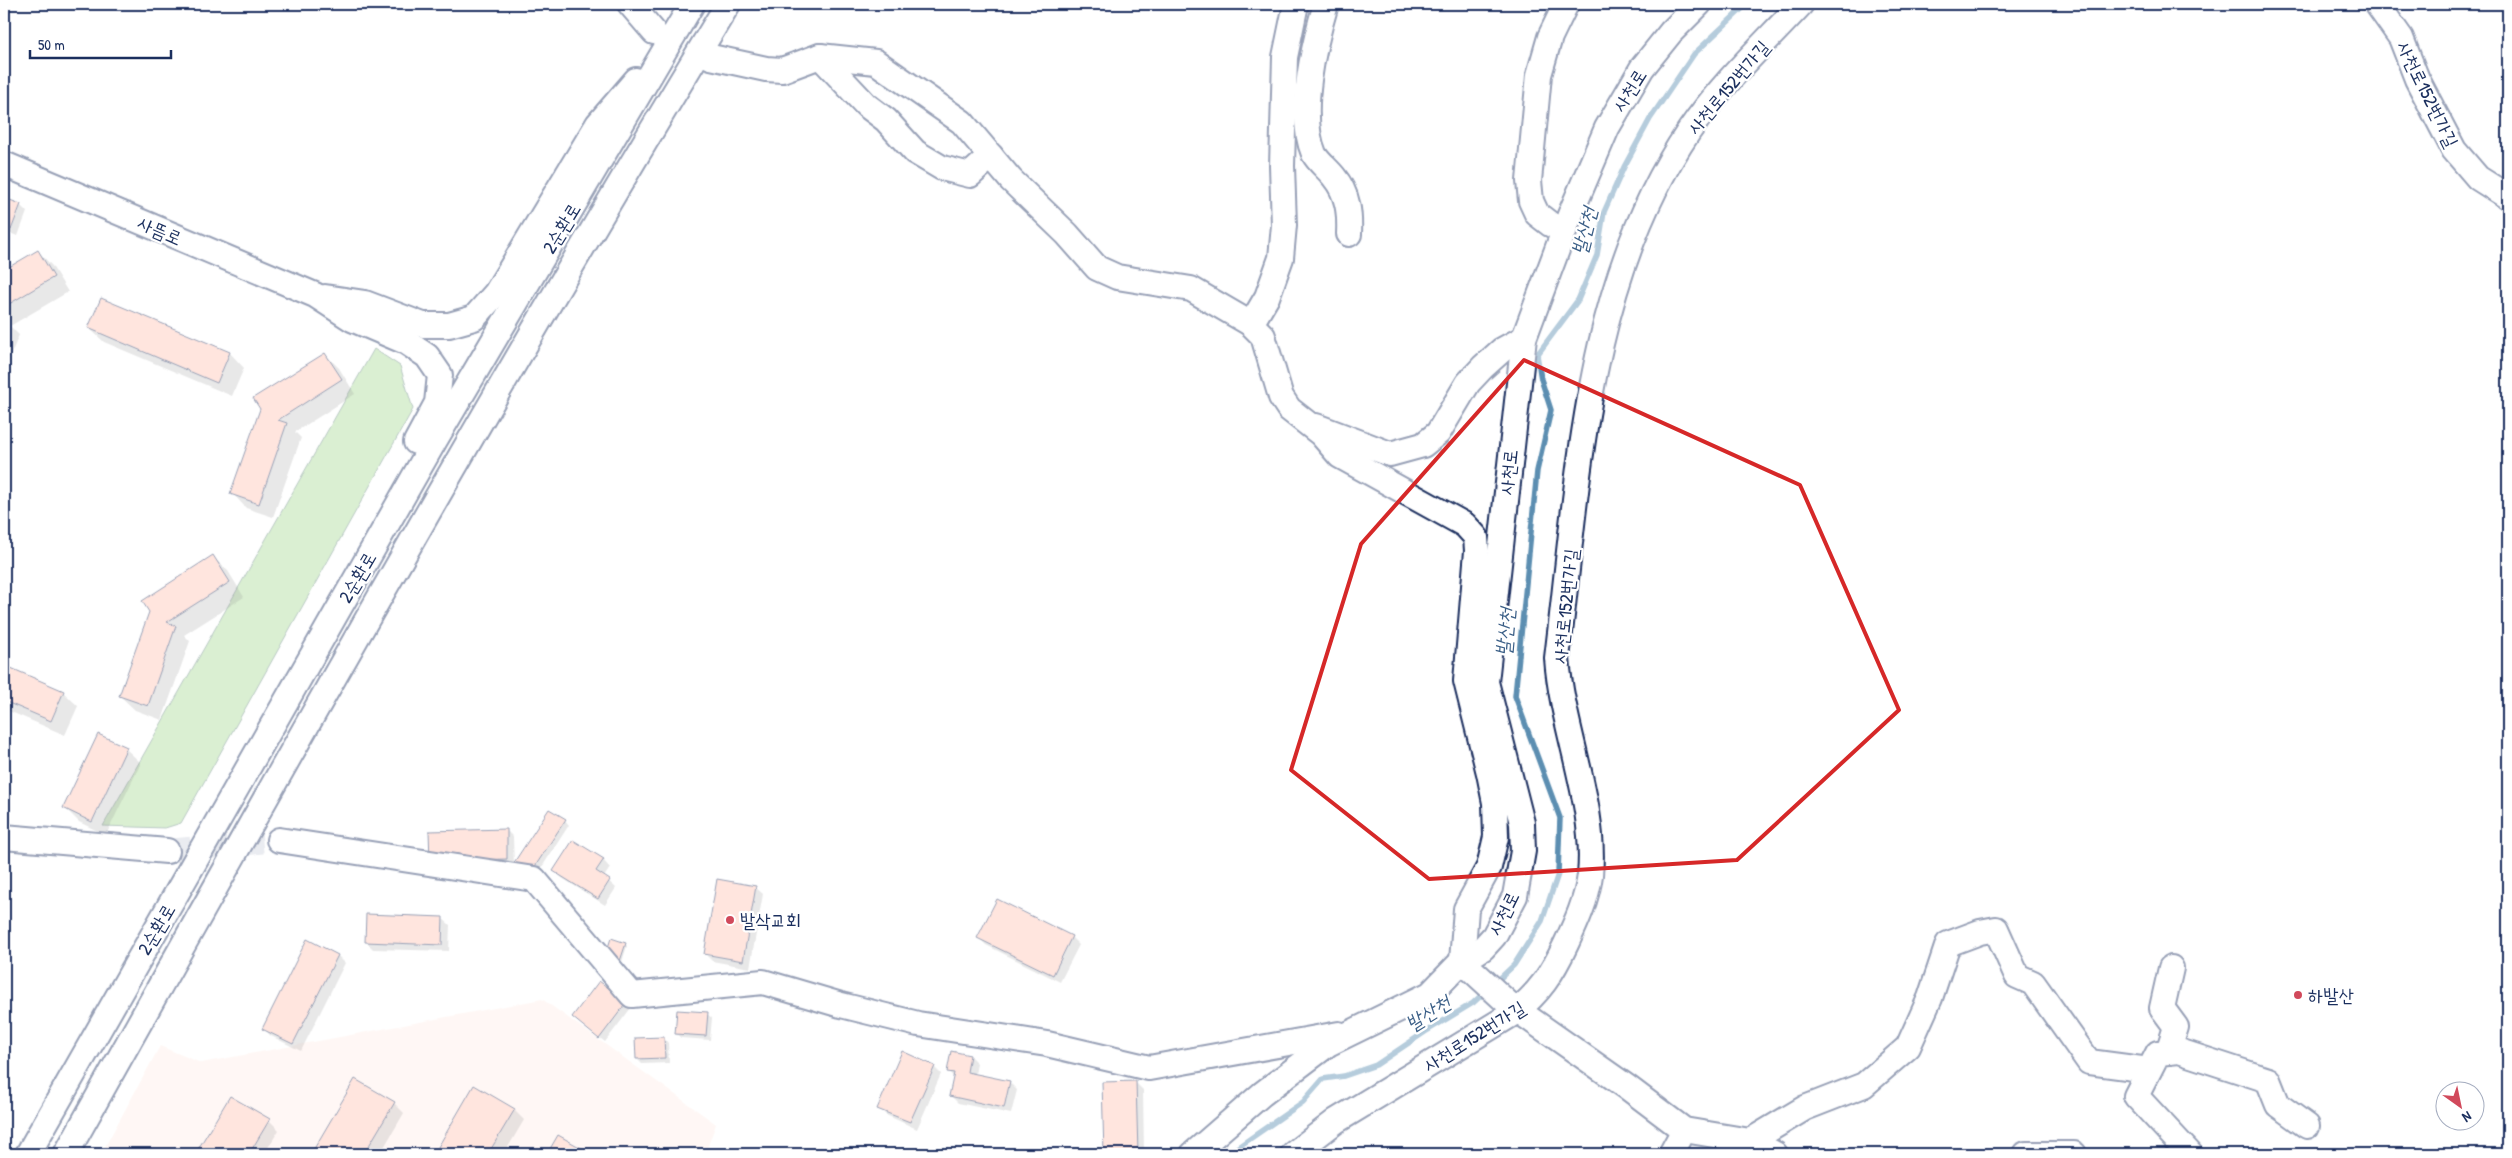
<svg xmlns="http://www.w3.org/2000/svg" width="2512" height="1158" font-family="'Patrick Hand','Poor Story',sans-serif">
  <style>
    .built { fill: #ffeee9 }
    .green { fill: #addc9b; stroke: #64867c }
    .shadow { fill: #0003 }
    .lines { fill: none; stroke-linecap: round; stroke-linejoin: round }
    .stream { stroke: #5b8eb1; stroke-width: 5.5 }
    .building { fill: #ffc5b6; stroke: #1b2f5e }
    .minor-tunnel { stroke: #d1d5df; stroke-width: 24; stroke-dasharray: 24 12; stroke-linecap: butt }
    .minor-casing { stroke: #1b2f5e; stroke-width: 28 }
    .minor { stroke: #fff; stroke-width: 24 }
    .marked { fill: none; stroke: #d62828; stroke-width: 4; stroke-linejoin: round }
    .poi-dot { fill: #d1495b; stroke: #fff; stroke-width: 2 }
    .labels { text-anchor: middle; stroke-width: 4.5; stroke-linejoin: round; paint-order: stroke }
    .street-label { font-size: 19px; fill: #1b2f5e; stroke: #fff }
    .poi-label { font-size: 19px; fill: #1b2f5e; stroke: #fff; text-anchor: start }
    .water-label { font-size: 20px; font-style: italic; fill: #3b5f87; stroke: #fff }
  </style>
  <rect width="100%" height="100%" fill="#fff"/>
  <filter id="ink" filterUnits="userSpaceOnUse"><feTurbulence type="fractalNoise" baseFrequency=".02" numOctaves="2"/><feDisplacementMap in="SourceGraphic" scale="10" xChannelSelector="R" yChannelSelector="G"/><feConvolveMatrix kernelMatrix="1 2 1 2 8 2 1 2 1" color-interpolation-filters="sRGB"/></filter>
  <g filter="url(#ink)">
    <path class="built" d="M542,999L716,1124L705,1154H101L160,1046L201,1063Z"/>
    <path class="green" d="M374,349L400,366L413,409L181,823L165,828L103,826Z"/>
    <g class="shadow">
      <path d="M4,199L20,205L27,212L18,236L6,232L4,237Z"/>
      <path d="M38,251L52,266L68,292L10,326L19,335L4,371V272Z"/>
      <path d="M101,299L230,353L244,368L232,396L104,342L89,328Z"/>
      <path d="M325,354L339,368L355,394L295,432L301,438L273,517L246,508L232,493L262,409Z"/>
      <path d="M213,557L228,571L244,597L184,635L190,641L162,720L135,710L120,696L151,612Z"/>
      <path d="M4,667L63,692L78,706L65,735L4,709Z"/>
      <path d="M99,736L126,749L141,763L106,835L79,822L65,808Z"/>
      <path d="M565,820L569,825L535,878L520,868Z"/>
      <path d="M506,830L513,837L514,865L438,868Z"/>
      <path d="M603,860L610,868L604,877L616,888L605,905L562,878L555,871Z"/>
      <path d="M755,887L763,894L750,968L712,961L705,954Z"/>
      <path d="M997,901L1071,937L1079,945L1060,982L986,945L979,938Z"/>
      <path d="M442,918L450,925L449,951L373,949L366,942Z"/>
      <path d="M308,941L338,956L345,963L301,1051L271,1036L264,1029Z"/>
      <path d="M625,944L627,946L622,962L609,958Z"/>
      <path d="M626,1003L631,1008L605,1042L573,1017Z"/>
      <path d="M707,1014L712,1018L710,1040L681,1038L676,1034Z"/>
      <path d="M664,1038L668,1043L669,1063L642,1064L637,1059Z"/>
      <path d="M952,1053L970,1056L977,1063L975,1075L1009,1082L1017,1090L1011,1114L958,1103L950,1095L954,1078L948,1071Z"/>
      <path d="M934,1067L941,1074L917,1129L886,1115L879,1108Z"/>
      <path d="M356,1081L394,1103L404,1113L380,1154H313Z"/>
      <path d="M1135,1082L1143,1090L1144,1154H1105L1103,1083Z"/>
      <path d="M475,1087L514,1110L524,1120L504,1154H435Z"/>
      <path d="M231,1097L269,1120L279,1130L264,1154H196Z"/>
    </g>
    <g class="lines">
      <g class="stream">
        <path d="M1495,983L1514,965L1542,921L1558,874L1560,818L1515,696L1537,471L1551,410L1541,379L1537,355L1578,300L1597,255L1604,212L1624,167L1650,119L1694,54L1747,4"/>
        <path d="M1228,1154L1303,1102L1323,1079L1344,1076L1376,1065L1425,1032L1473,1003L1486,991"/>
      </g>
    </g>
    <g class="building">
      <path d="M4,198L21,204L11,230L4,227Z"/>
      <path d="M38,250L54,277L4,307V270Z"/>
      <path d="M101,298L230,352L217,383L88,328Z"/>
      <path d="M325,353L342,379L278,420L287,423L259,504L230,494L260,409L253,398Z"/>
      <path d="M213,555L230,582L167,622L176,626L148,706L119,696L149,612L142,601Z"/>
      <path d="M4,665L64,691L51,721L4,701Z"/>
      <path d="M98,734L127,747L92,822L63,808Z"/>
      <path d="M549,809L566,819L530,874L513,864Z"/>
      <path d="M507,829V859L430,861L429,831Z"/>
      <path d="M573,840L604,859L596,871L610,880L598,899L553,871Z"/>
      <path d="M717,879L756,886L743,961L704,954Z"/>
      <path d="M997,899L1072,936L1053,975L977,938Z"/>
      <path d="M366,914L443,917L442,945L365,942Z"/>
      <path d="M611,938L626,943L620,961L605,957Z"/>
      <path d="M307,939L338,955L293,1044L262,1029Z"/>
      <path d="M599,981L627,1002L599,1039L572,1017Z"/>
      <path d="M677,1010L708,1012L706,1036L675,1034Z"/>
      <path d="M664,1037L665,1058L636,1059L635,1038Z"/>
      <path d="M902,1051L935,1066L910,1122L877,1109Z"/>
      <path d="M951,1051L970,1055L967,1072L1010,1081L1004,1108L949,1096L954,1073L947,1072Z"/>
      <path d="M355,1079L395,1102L364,1154H311Z"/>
      <path d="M1136,1081L1138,1154H1104L1102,1082Z"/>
      <path d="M474,1085L515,1109L488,1154H434Z"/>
      <path d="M230,1096L270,1119L249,1154H195Z"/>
      <path d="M558,1135L592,1154H547Z"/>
    </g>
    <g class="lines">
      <g class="minor-tunnel">
        <path d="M654,32L711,57"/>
        <path d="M167,851L279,840"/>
      </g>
      <g class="minor-casing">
        <g id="minor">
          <path d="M630,4L654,32"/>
          <path d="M1326,4C1314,44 1297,114 1314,154C1318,162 1328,169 1334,177C1348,194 1350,213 1349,234"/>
          <path d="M2377,4L2401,38L2417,79L2454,150L2478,178L2508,197"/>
          <path d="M820,56L866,105L886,120L915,152L942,168L970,175L991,156"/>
          <path d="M711,57L766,69L782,70L820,56L876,62L962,122L1011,180L1067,234L1097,268L1117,277L1191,289L1251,324L1263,336L1281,397L1289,409L1321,434L1340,456L1465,525L1476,537L1477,551L1466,681L1489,773L1495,803L1496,837L1489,867L1466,909L1462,961L1510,1005L1627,1087L1684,1130L1750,1141L1775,1154"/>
          <path d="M4,164L315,295L352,319L406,342L427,356L440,375L437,403L416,442"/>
          <path d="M1564,231L1550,224L1537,214L1531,201L1529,181L1539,75L1550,37L1566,4"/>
          <path d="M325,297L365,303L423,325H449L474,318L496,293L598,124L636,80"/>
          <path d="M1251,324L1267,297L1281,258L1284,225L1282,166L1285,57L1296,4"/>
          <path d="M1316,426L1390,454L1423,445L1438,433L1468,383L1483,367L1502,350L1524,338"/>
          <path d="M4,837L167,851"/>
          <path d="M279,840L534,879L632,995L763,982L841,1005L918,1024L1047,1044L1149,1068L1339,1034"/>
          <path d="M2168,1052L2176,1027L2162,1008L2171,968"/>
          <path d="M1750,1141L1805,1108L1864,1085L1908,1047L1930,998L1948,944L1980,932L1996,929L2017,976L2033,983L2089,1062L2149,1070"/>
          <path d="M28,1154L435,440L692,4"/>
          <path d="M66,1154C282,768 498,382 728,4"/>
          <path d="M1193,1154L1262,1094L1328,1044L1430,994L1462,961L1483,948L1494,936L1515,896L1523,851L1522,823L1486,682L1524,338L1570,215L1607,128L1642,68L1671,32L1699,4"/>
          <path d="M1293,1154L1336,1121L1514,1013C1540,992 1552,974 1566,944C1576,923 1587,899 1590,875C1597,805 1562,729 1557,658C1579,480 1585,284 1689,131C1721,84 1763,45 1801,4"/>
          <path d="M1671,1154L1684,1130"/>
          <path d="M2026,1154H2074"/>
          <path d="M2190,1154L2136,1096L2158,1053L2179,1051L2268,1080L2278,1105L2307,1126"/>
        </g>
      </g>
      <use href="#minor" class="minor"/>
    </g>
  </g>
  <path d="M0 0H2512V1158H0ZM1524,360L1800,485L1899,710L1737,860L1429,879L1291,770L1361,544Z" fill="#fff" fill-opacity=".55" fill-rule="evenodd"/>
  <path class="marked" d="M1524,360L1800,485L1899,710L1737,860L1429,879L1291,770L1361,544Z"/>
  <g class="poi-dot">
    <circle cx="730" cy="920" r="5"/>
    <circle cx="2298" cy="995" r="5"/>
  </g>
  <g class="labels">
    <g class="street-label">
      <text transform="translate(1728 87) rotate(-50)" y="7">사천로152번가길</text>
      <text transform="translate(1629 90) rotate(-58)" y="7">사천로</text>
      <text transform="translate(2428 94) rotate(64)" y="7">사천로152번가길</text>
      <text transform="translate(561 228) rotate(-59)" y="7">2순환로</text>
      <text transform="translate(160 230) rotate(23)" y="7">사뜸로</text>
      <text transform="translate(1508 472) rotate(-84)" y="7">사천로</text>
      <text transform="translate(357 577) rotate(-60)" y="7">2순환로</text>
      <text transform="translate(1565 606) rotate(-84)" y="7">사천로152번가길</text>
      <text transform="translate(1503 913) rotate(-64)" y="7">사천로</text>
      <text transform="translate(156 929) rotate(-60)" y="7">2순환로</text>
      <text transform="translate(1474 1036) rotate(-32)" y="7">사천로152번가길</text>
    </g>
    <g class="poi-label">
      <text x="740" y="927">발삭교회</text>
      <text x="2308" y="1002">하발산</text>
    </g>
    <g class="water-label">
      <text transform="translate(1584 231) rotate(-76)" y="7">발산천</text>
      <text transform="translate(1505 632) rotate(-85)" y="7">발산천</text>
      <text transform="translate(1428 1013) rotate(-32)" y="7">발산천</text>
    </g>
  </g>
  <rect width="2512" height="1158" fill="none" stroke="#fff" stroke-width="20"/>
  <rect x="10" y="10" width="2492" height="1138" fill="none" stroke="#1b2f5e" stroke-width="2" filter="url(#ink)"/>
  <g transform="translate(2460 1106) rotate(147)"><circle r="24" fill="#ffffff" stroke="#a4acbf"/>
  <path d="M0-4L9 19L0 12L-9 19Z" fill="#d1495b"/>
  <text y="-8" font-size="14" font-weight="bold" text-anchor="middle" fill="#1b2f5e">N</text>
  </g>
  <path d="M30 50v8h141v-8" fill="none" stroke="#1b2f5e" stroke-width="2.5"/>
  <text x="38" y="50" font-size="15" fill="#1b2f5e" stroke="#ffffff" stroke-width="4" paint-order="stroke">50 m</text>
</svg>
